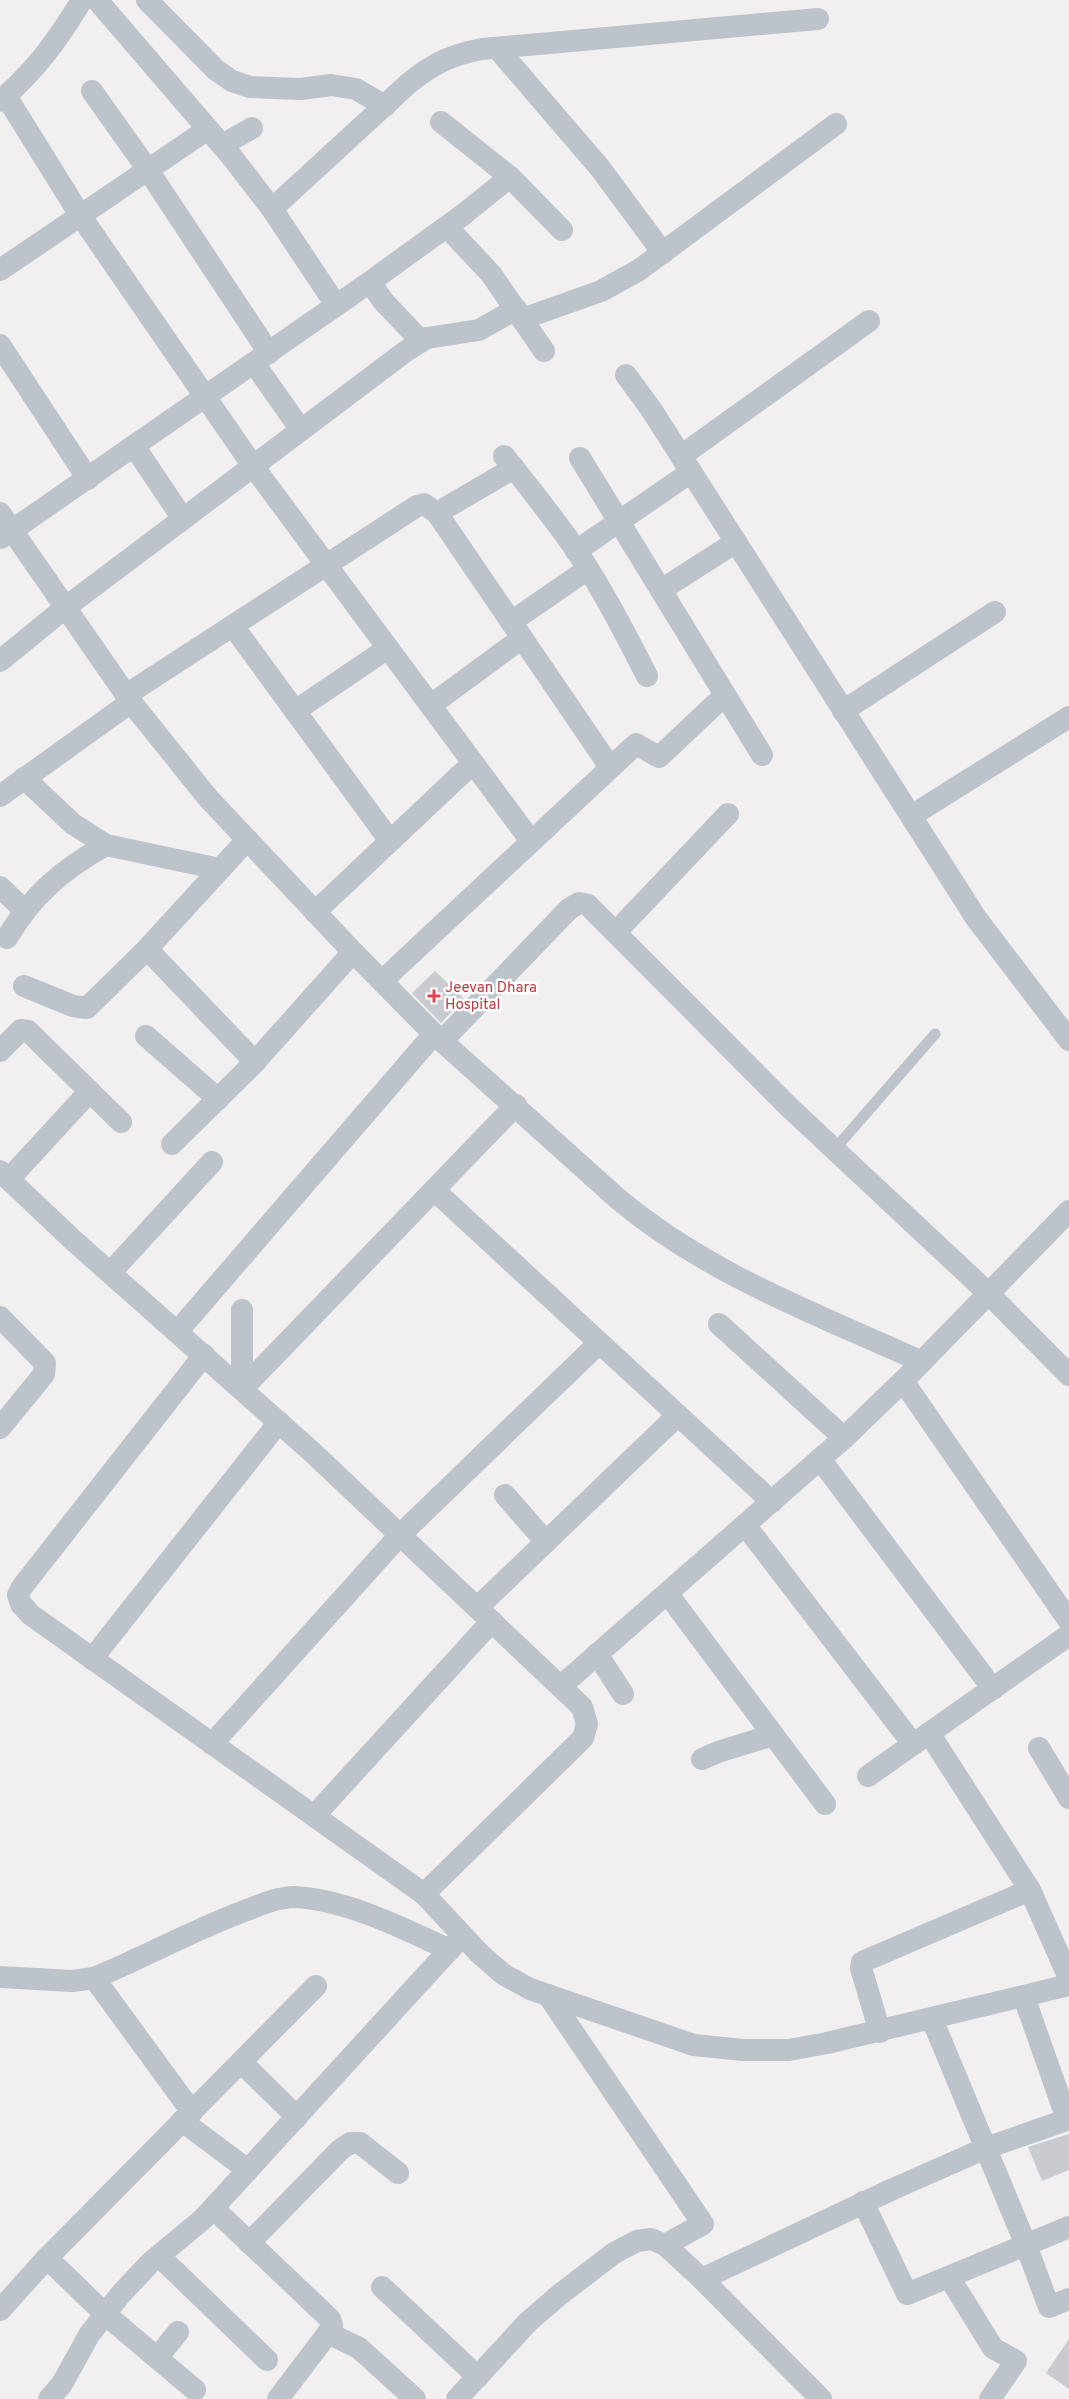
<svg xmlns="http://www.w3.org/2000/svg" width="1069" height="2399" font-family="Overpass,sans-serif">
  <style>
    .building { fill: #c9cbd1 }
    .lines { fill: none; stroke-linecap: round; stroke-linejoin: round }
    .lane { stroke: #bcc3ca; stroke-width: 11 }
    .street { stroke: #bcc3ca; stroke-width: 22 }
    .health-dot { fill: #e0444e; stroke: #fff; stroke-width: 2 }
    .labels { text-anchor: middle; stroke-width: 5; stroke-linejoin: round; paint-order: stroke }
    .health-label { font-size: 15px; fill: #be3a42; stroke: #fff; text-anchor: start }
  </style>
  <rect width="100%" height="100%" fill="#f1efef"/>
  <g class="building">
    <path d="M435,971L464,999L441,1023L412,993Z"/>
    <path d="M1069,2134V2170L1042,2181L1028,2147Z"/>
    <path d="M1069,2339V2389L1046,2373Z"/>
  </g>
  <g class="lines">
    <path class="lane" d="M834,1150L935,1034"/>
    <g class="street">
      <path d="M97,0L232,157L272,209L336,305"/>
      <path d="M147,0L216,70L232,81L250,87L301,89L331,85L356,89L385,106"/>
      <path d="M497,48L600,168L663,253"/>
      <path d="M92,91L148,170L269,353"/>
      <path d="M6,96L80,215L253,466L531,841"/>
      <path d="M0,101C36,70 57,41 82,0"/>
      <path d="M441,122L510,177L562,230"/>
      <path d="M222,145L252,128"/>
      <path d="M272,209L409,83C434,63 451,55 482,49L818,19"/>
      <path d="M447,227L491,274L544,351"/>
      <path d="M0,270L208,129"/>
      <path d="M370,282L383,301L421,341L427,338"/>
      <path d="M522,319L601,291L639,270L836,124"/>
      <path d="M0,345L88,479"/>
      <path d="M254,363L301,430"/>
      <path d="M626,375L651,409L976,918L1069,1040"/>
      <path d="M134,446L183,519"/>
      <path d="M504,456C529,487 553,517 576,550C603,590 625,633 647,676"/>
      <path d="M681,456L869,321"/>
      <path d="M580,458L762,755"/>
      <path d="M0,513L131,702L208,798L353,952L434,1034L617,1198C707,1274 815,1313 922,1362"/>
      <path d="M437,513L514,468"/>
      <path d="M1,538L370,282L464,214L510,177"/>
      <path d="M576,551L691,472"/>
      <path d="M661,590L736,542"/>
      <path d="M511,622L588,569"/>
      <path d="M233,626L390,841"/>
      <path d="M0,661L66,607L406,351L427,338L479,330L516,309"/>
      <path d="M126,695L417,506L424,504L437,513L610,767"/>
      <path d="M431,705L522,638"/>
      <path d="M295,711L388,648"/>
      <path d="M843,711L995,612"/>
      <path d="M24,778L73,824L106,845L220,869"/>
      <path d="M0,796L131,702"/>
      <path d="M911,816L1069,717"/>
      <path d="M0,887L25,911"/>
      <path d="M315,912L473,763"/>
      <path d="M616,932L728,814"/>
      <path d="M7,938C33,894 62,870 106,845"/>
      <path d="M147,949L255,1062"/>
      <path d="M382,981L636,744L659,757L725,695"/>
      <path d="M24,986L73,1006L87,1008L147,949L247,840"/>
      <path d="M146,1036L218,1099"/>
      <path d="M442,1041L569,909L579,903L588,905L789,1107L988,1293L1069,1375"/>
      <path d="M0,1051L21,1030L28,1031L121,1122"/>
      <path d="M172,1144L255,1062L353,952"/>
      <path d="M0,1171L74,1241L311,1451L582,1707L587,1724L583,1738L424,1894"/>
      <path d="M9,1179L90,1091"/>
      <path d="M434,1190L772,1502"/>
      <path d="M111,1272L212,1162"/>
      <path d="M0,1317L45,1363L44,1374L0,1428"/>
      <path d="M719,1324L844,1438"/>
      <path d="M177,1332L434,1034"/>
      <path d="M204,1355L22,1587L18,1595L21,1604L31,1615L424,1894L480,1954L503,1974L530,1989L694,2045L743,2050H789L827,2043L1069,1985"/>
      <path d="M903,1381L1069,1621"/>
      <path d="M242,1389L516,1105"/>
      <path d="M242,1389V1310"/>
      <path d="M820,1459L993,1689"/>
      <path d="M505,1495L546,1542"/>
      <path d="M745,1525L913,1744"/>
      <path d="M667,1593L825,1804"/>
      <path d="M477,1608L678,1415"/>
      <path d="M597,1654L623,1694"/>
      <path d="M92,1659L279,1422"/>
      <path d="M561,1686L844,1438L903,1381L1069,1211"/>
      <path d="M929,1733L1030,1890L1069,1978"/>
      <path d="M212,1744L400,1535L599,1343"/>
      <path d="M1039,1748L1069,1798"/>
      <path d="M702,1759L718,1752L773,1735"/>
      <path d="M868,1776L1069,1635"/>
      <path d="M314,1816L492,1621"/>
      <path d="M0,1977L72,1981L94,1978C145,1957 195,1929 247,1910C262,1904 279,1897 295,1897C348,1900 402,1928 450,1950"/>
      <path d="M94,1978L192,2112"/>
      <path d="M548,1995L703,2224L665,2245"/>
      <path d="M1024,1997L1067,2119"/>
      <path d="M932,2019L1026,2245L1049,2307L1069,2299"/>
      <path d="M880,2032L861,1968L862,1962L1030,1890"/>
      <path d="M241,2062L297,2117"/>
      <path d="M182,2121L248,2170"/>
      <path d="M863,2202L907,2294L1069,2227"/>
      <path d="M213,2208L330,2319L332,2325L328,2333L278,2399"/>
      <path d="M249,2243L340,2150L350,2143H360L398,2173"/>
      <path d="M159,2256L267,2360"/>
      <path d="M47,2258L105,2314L195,2390"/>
      <path d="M949,2277L993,2348L1016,2361L990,2399"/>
      <path d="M702,2279L893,2189L986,2148L1069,2119"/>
      <path d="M382,2287L478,2377"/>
      <path d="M0,2310L47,2258L316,1986"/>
      <path d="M328,2333L359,2348L415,2399"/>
      <path d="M157,2358L178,2332"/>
      <path d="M49,2399L62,2384L89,2335L120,2295L150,2263L203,2219L462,1936"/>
      <path d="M457,2399L528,2322L558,2296L614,2253L637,2241L651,2239L665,2245L702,2279L821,2399"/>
    </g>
  </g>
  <path class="health-dot" d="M431.5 988.5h5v5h5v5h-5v5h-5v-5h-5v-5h5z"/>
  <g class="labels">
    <g class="health-label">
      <text x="445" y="992">Jeevan Dhara<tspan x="445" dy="17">Hospital</tspan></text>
    </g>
  </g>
</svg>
